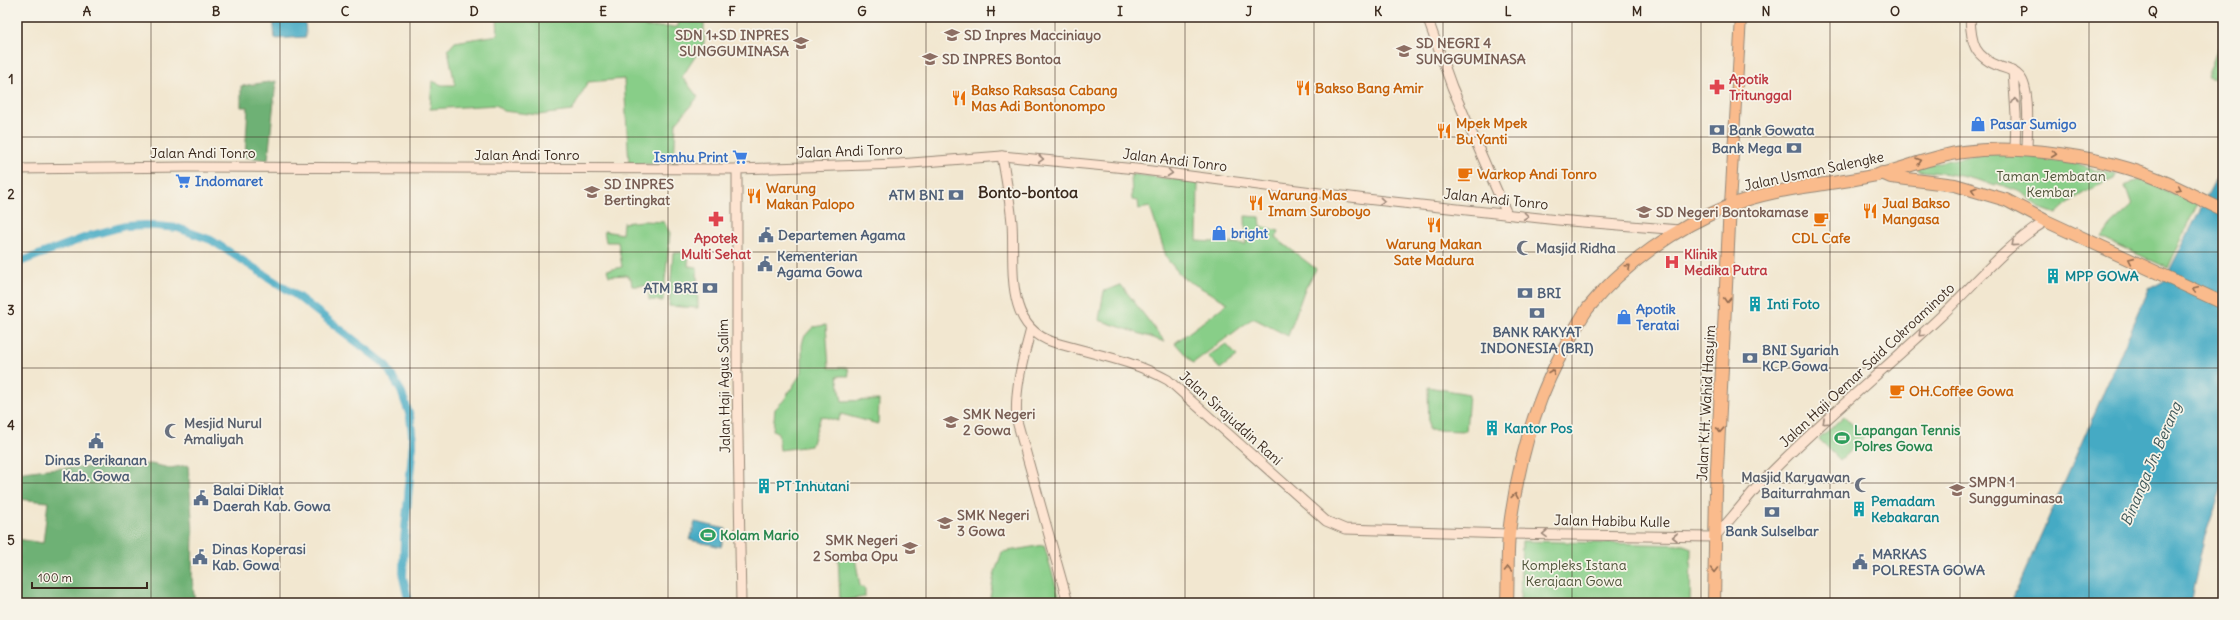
<svg xmlns="http://www.w3.org/2000/svg" width="2240" height="620" font-family="Delius,sans-serif">
  <style>
    .green { fill: #88ce88; stroke: #627c53 }
    .forest { fill: #6eb174; stroke: #546e49 }
    .water { fill: #44aac4; stroke: #406a71 }
    .lines { fill: none; stroke-linecap: round; stroke-linejoin: round }
    .canal { stroke: #44aac4; stroke-width: 8 }
    .secondary-casing { stroke: #968877; stroke-width: 11 }
    .primary-casing { stroke: #968877; stroke-width: 12 }
    .highway-casing { stroke: #968877; stroke-width: 14 }
    .secondary { stroke: #fde4d1; stroke-width: 9 }
    .primary { stroke: #fabb8c; stroke-width: 10 }
    .highway { stroke: #fabb8c; stroke-width: 12 }
    .oneway { stroke: #9c8778 }
    .oneway2 { stroke: #916b50 }
    .grid { fill: none; stroke: #3b2a1e; stroke-width: 1; stroke-opacity: 0.55 }
    .labels { text-anchor: middle; stroke-width: 3.5; stroke-linejoin: round; paint-order: stroke }
    .education-label { font-size: 14px; font-weight: bold; fill: #785e54; stroke: #f7f3e8; text-anchor: start }
    .health-label { font-size: 14px; font-weight: bold; fill: #be3a42; stroke: #f7f3e8; text-anchor: start }
    .food-label { font-size: 14px; font-weight: bold; fill: #c56008; stroke: #f7f3e8; text-anchor: start }
    .shop-label { font-size: 14px; font-weight: bold; fill: #366cbe; stroke: #f7f3e8; text-anchor: start }
    .service-label { font-size: 14px; font-weight: bold; fill: #4e5e75; stroke: #f7f3e8; text-anchor: start }
    .street-label { font-size: 14px; fill: #3b2a1e; stroke: #f7f3e8 }
    .park-label { font-size: 14px; fill: #4e5338; stroke: #f7f3e8 }
    .worship-label { font-size: 14px; font-weight: bold; fill: #5b616d; stroke: #f7f3e8; text-anchor: start }
    .culture-label { font-size: 14px; font-weight: bold; fill: #0d838f; stroke: #f7f3e8; text-anchor: start }
    .leisure-label { font-size: 14px; font-weight: bold; fill: #27864d; stroke: #f7f3e8; text-anchor: start }
    .water-label { font-size: 15px; font-style: italic; fill: #3e5758; stroke: #f7f3e8 }
    .quarter-label { font-size: 16px; font-weight: bold; fill: #3b2a1e; stroke: #f7f3e8 }
    .neatline { fill: none; stroke: #3b2a1e; stroke-width: 1.5 }
    .grid-label { font-size: 13px; text-anchor: middle; font-weight: bold; fill: #3b2a1e }
  </style>
  <rect width="100%" height="100%" fill="#f7f3e8"/>
  <filter id="ink" filterUnits="userSpaceOnUse"><feTurbulence type="fractalNoise" baseFrequency=".025" numOctaves="2"/><feDisplacementMap in="SourceGraphic" scale="8" xChannelSelector="R" yChannelSelector="G"/><feConvolveMatrix kernelMatrix="1 2 1 2 8 2 1 2 1" color-interpolation-filters="sRGB"/></filter>
  <filter id="wash" filterUnits="userSpaceOnUse"><feTurbulence type="fractalNoise" baseFrequency=".012" numOctaves="4" result="noise"/><feDisplacementMap in="SourceGraphic" scale="16" xChannelSelector="R" yChannelSelector="G"/><feGaussianBlur stdDeviation="0.9" result="paint"/><feColorMatrix in="noise" values="0 0 0 0 0 0 0 0 0 0 0 0 0 0 0 0 0 1.4 0 .05"/><feComposite in="paint" operator="in"/></filter>
  <g filter="url(#wash)">
    <rect width="100%" height="100%" fill="#f2e7d0"/>
    <g class="green">
      <path d="M497,17H643L645,27H678V17H704V43L682,77L698,97L676,123L674,164H629L624,79L588,82L572,111L538,115L503,111L496,105L430,109L432,81L442,85H455L448,50L455,42L498,35Z"/>
      <path d="M2223,35V81L2207,77Z"/>
      <path d="M1997,151L2078,164L2116,175L2114,179C2092,188 2074,196 2056,214L2042,209L2021,192L1998,184L1995,186C1970,176 1946,173 1919,171L1918,169L1919,166Z"/>
      <path d="M1131,174L1198,182L1197,241L1246,244L1245,216L1260,217L1261,226L1279,231L1276,238L1316,269L1304,291L1288,336L1253,318L1193,363L1175,343L1228,303L1183,278L1167,259L1150,207L1139,209L1138,201L1132,200Z"/>
      <path d="M2139,179L2197,204L2168,268L2102,238L2111,225L2132,206L2125,186Z"/>
      <path d="M643,221L664,222L670,233L663,301L649,300L648,286H632L631,279L626,275L609,276L607,270L622,267L618,242H606L604,231L622,234L623,223Z"/>
      <path d="M689,252L688,266L697,267L698,308L669,306L673,253Z"/>
      <path d="M1121,285L1165,342L1099,320L1104,291Z"/>
      <path d="M826,325L829,368H848L849,376H837L842,401L879,400L878,424L841,414L838,421L821,416L811,446L780,450L778,433L773,430L775,409L784,400L802,372V345L804,337L813,327Z"/>
      <path d="M1226,344L1237,356L1220,369L1208,356Z"/>
      <path d="M1428,387L1469,394L1466,431L1429,430Z"/>
      <path d="M1844,416L1865,437L1840,460L1819,439Z"/>
      <path d="M1522,541L1684,545L1691,548L1690,603H1520Z"/>
      <path d="M1044,545L1061,603H989L994,575L1002,552Z"/>
      <path d="M854,552L860,586L865,589V597L840,601L838,554Z"/>
    </g>
    <g class="forest">
      <path d="M276,81L268,160L245,157L248,107H241V86Z"/>
      <path d="M151,464L170,468L188,465L193,532L192,578L195,603H17V539L43,543L48,502L17,499V473L47,469Z"/>
    </g>
    <g class="water">
      <path d="M273,17H305L306,37L275,39Z"/>
      <path d="M2223,171V484L2204,539L2190,603H2011L2149,289L2164,281L2213,184Z"/>
      <path d="M695,522L726,529L721,547L690,540Z"/>
    </g>
    <g class="lines">
      <path class="canal" d="M17,263L92,235L125,226L146,225L178,228L211,240L297,296L385,364L401,391L410,416L413,442L404,541L403,577L409,603"/>
    </g>
  </g>
  <g filter="url(#ink)">
    <g class="lines">
      <g class="secondary-casing">
        <g id="secondary">
          <path d="M1427,17L1452,87L1507,214"/>
          <path d="M1970,17C1971,44 1974,57 2001,67C2008,69 2015,71 2020,77C2031,89 2027,134 2027,150"/>
          <path d="M2013,71L2016,115L2015,150"/>
          <path d="M1002,156C1006,178 1010,200 1012,223C1015,264 1003,326 1053,342C1092,354 1133,360 1168,380L1326,521L1345,529L1509,534L1714,537C1730,521 1743,503 1758,486C1815,426 1880,374 1940,317C1975,284 2005,246 2046,221"/>
          <path d="M17,169L187,167L737,169L899,164L1002,156L1136,169L1366,199L1558,220L1680,230"/>
          <path d="M737,169V379L741,603"/>
          <path d="M1031,329C1023,359 1014,390 1017,421L1068,603"/>
        </g>
      </g>
      <g class="primary-casing">
        <path id="primary" d="M1730,205L1741,17"/>
      </g>
      <g class="highway-casing">
        <g id="highway">
          <path d="M1882,173L1891,177L1955,185L2006,200L2046,221L2223,303"/>
          <path d="M1507,603C1508,580 1507,556 1509,533C1517,467 1534,400 1568,342C1574,331 1580,319 1588,308C1625,263 1675,228 1729,206C1777,186 1831,186 1881,174C1908,167 1934,156 1963,152C2021,144 2105,157 2160,180C2181,189 2202,200 2223,210"/>
          <path d="M1714,603L1716,490L1730,205"/>
        </g>
      </g>
      <use href="#secondary" class="secondary"/>
      <use href="#primary" class="primary"/>
      <use href="#highway" class="highway"/>
    </g>
    <defs><path id="oneway-chevron" d="M-2-3.5L2.5 0L-2 3.5" fill="none" stroke-width="1.6" stroke-linecap="round" stroke-linejoin="round"/></defs>
    <g class="oneway">
      <use href="#oneway-chevron" transform="translate(2015 101) rotate(-97)"/>
      <use href="#oneway-chevron" transform="translate(1041 159) rotate(4)"/>
      <use href="#oneway-chevron" transform="translate(1170 173) rotate(7)"/>
      <use href="#oneway-chevron" transform="translate(1382 201) rotate(6)"/>
      <use href="#oneway-chevron" transform="translate(1526 216) rotate(6)"/>
      <use href="#oneway-chevron" transform="translate(2014 244) rotate(138)"/>
      <use href="#oneway-chevron" transform="translate(1921 334) rotate(137)"/>
      <use href="#oneway-chevron" transform="translate(1825 422) rotate(137)"/>
      <use href="#oneway-chevron" transform="translate(1545 534) rotate(179)"/>
      <use href="#oneway-chevron" transform="translate(1675 537) rotate(180)"/>
    </g>
    <g class="oneway2">
      <use href="#oneway-chevron" transform="translate(2054 154) rotate(7)"/>
      <use href="#oneway-chevron" transform="translate(1919 161) rotate(-16)"/>
      <use href="#oneway-chevron" transform="translate(2179 189) rotate(26)"/>
      <use href="#oneway-chevron" transform="translate(1974 190) rotate(-163)"/>
      <use href="#oneway-chevron" transform="translate(2131 260) rotate(-156)"/>
      <use href="#oneway-chevron" transform="translate(1628 267) rotate(-42)"/>
      <use href="#oneway-chevron" transform="translate(2195 289) rotate(-155)"/>
      <use href="#oneway-chevron" transform="translate(1727 300) rotate(93)"/>
      <use href="#oneway-chevron" transform="translate(1552 372) rotate(-68)"/>
      <use href="#oneway-chevron" transform="translate(1720 430) rotate(93)"/>
      <use href="#oneway-chevron" transform="translate(1515 496) rotate(-81)"/>
      <use href="#oneway-chevron" transform="translate(1508 569) rotate(-89)"/>
      <use href="#oneway-chevron" transform="translate(1714 570) rotate(90)"/>
    </g>
  </g>
  <path class="grid" d="M151,17V603M280,17V603M410,17V603M539,17V603M668,17V603M797,17V603M926,17V603M1055,17V603M1185,17V603M1314,17V603M1443,17V603M1572,17V603M1701,17V603M1830,17V603M1960,17V603M2089,17V603M17,137H2223M17,252H2223M17,368H2223M17,483H2223"/>
  <defs>
    <g id="school-bare" transform="scale(1.2)"><path d="M0-5L7-2L0 1L-7-2ZM-4 1L0 2.5L4 1V4Q0 6-4 4Z" fill="#8d6e63" stroke="#f7f3e8" stroke-width="2.5" paint-order="stroke"/></g>
    <g id="pharmacy-bare" transform="scale(1.2)"><path d="M-2-6h4v4h4v4h-4v4h-4v-4h-4v-4h4Z" fill="#e0444e" stroke="#f7f3e8" stroke-width="2.5" paint-order="stroke"/></g>
    <g id="restaurant-bare" transform="scale(1.2)"><path d="M-5-6h1v4h1v-4h1v4h1v-4h1v5L-1.5 .5V6h-2V.5L-5-1ZM5-6V6H3V1.5H1.5Q1.5-4 5-6Z" fill="#e8710a" stroke="#f7f3e8" stroke-width="2.5" paint-order="stroke"/></g>
    <g id="shop-bare" transform="scale(1.2)"><path d="M-5-2.5h2.3a2.7 3.5 0 0 1 5.4 0H5L5.5 6h-11ZM-1.5-2.5h3a1.5 2.3 0 0 0-3 0Z" fill="#3f7fe0" stroke="#f7f3e8" stroke-width="2.5" paint-order="stroke"/></g>
    <g id="bank-bare" transform="scale(1.2)"><path d="M-6-4H6V4H-6ZM0-2.3a2.3 2.3 0 1 0 0 4.6a2.3 2.3 0 1 0 0-4.6Z" fill="#5c6f8a" stroke="#f7f3e8" stroke-width="2.5" paint-order="stroke"/></g>
    <g id="supermarket-bare" transform="scale(1.2)"><path d="M-6-5.5h2.5l.6 2H6L4.5 2H-2.5L-4.4-4H-6ZM-1.5 3.2a1.3 1.3 0 1 0 .1 0ZM3 3.2a1.3 1.3 0 1 0 .1 0Z" fill="#3f7fe0" stroke="#f7f3e8" stroke-width="2.5" paint-order="stroke"/></g>
    <g id="cafe-bare" transform="scale(1.2)"><path d="M-5.5-4.5H6V0H3Q3 3.5 0 3.5H-2.5Q-5.5 3.5-5.5 0ZM3-3.2v2h1.7v-2ZM-6 4.5H4V6H-6Z" fill="#e8710a" stroke="#f7f3e8" stroke-width="2.5" paint-order="stroke"/></g>
    <g id="civic-bare" transform="scale(1.2)"><path d="M-.6-6.5H3V-4.5H.6V-3L4-1V1h2V6H-6V1h2V-1L-.6-3ZM-1.2 2.5V6h2.4V2.5Z" fill="#5c6f8a" stroke="#f7f3e8" stroke-width="2.5" paint-order="stroke"/></g>
    <g id="mosque-bare" transform="scale(1.2)"><path d="M3.5-4.9A6 6 0 1 0 3.5 4.9A5 5 0 1 1 3.5-4.9Z" fill="#6b7280" stroke="#f7f3e8" stroke-width="2.5" paint-order="stroke"/></g>
    <g id="hospital-bare" transform="scale(1.2)"><path d="M-5-5h3v3.5h4V-5h3V5h-3V1.5h-4V5h-3Z" fill="#e0444e" stroke="#f7f3e8" stroke-width="2.5" paint-order="stroke"/></g>
    <g id="building-bare" transform="scale(1.2)"><path d="M-4-6H4V6H1V3H-1V6H-4ZM-2.5-4.3h1.7v1.8h-1.7ZM.8-4.3h1.7v1.8H.8ZM-2.5-1h1.7V.8h-1.7ZM.8-1h1.7V.8H.8Z" fill="#0f9aa8" stroke="#f7f3e8" stroke-width="2.5" paint-order="stroke"/></g>
    <g id="stadium-bare" transform="scale(1.2)"><path d="M0-5a6.5 5 0 1 0 0 10a6.5 5 0 1 0 0-10ZM-3.5-1.8h7v3.6h-7Z" fill="#2e9e5b" stroke="#f7f3e8" stroke-width="2.5" paint-order="stroke"/></g>
    <g id="university-bare" transform="scale(1.2)"><path d="M0-5L7-2L0 1L-7-2ZM-4 1L0 2.5L4 1V4Q0 6-4 4Z" fill="#8d6e63" stroke="#f7f3e8" stroke-width="2.5" paint-order="stroke"/></g>
  </defs>
  <g fill-rule="evenodd">
    <use href="#school-bare" x="952" y="35"/>
    <use href="#school-bare" x="801" y="43"/>
    <use href="#school-bare" x="1404" y="51"/>
    <use href="#school-bare" x="930" y="59"/>
    <use href="#pharmacy-bare" x="1717" y="87"/>
    <use href="#restaurant-bare" x="1303" y="88"/>
    <use href="#restaurant-bare" x="959" y="98"/>
    <use href="#shop-bare" x="1978" y="124"/>
    <use href="#bank-bare" x="1717" y="130"/>
    <use href="#restaurant-bare" x="1444" y="131"/>
    <use href="#bank-bare" x="1794" y="148"/>
    <use href="#supermarket-bare" x="740" y="157"/>
    <use href="#cafe-bare" x="1465" y="174"/>
    <use href="#supermarket-bare" x="183" y="181"/>
    <use href="#school-bare" x="592" y="192"/>
    <use href="#bank-bare" x="956" y="195"/>
    <use href="#restaurant-bare" x="754" y="196"/>
    <use href="#restaurant-bare" x="1256" y="203"/>
    <use href="#restaurant-bare" x="1870" y="211"/>
    <use href="#school-bare" x="1644" y="212"/>
    <use href="#pharmacy-bare" x="716" y="219"/>
    <use href="#cafe-bare" x="1821" y="219"/>
    <use href="#restaurant-bare" x="1434" y="225"/>
    <use href="#shop-bare" x="1219" y="233"/>
    <use href="#civic-bare" x="766" y="235"/>
    <use href="#mosque-bare" x="1524" y="248"/>
    <use href="#hospital-bare" x="1672" y="262"/>
    <use href="#civic-bare" x="765" y="264"/>
    <use href="#building-bare" x="2053" y="276"/>
    <use href="#bank-bare" x="710" y="288"/>
    <use href="#bank-bare" x="1525" y="293"/>
    <use href="#building-bare" x="1755" y="304"/>
    <use href="#bank-bare" x="1537" y="313"/>
    <use href="#shop-bare" x="1624" y="317"/>
    <use href="#bank-bare" x="1750" y="358"/>
    <use href="#cafe-bare" x="1897" y="391"/>
    <use href="#school-bare" x="951" y="422"/>
    <use href="#building-bare" x="1492" y="428"/>
    <use href="#mosque-bare" x="172" y="431"/>
    <use href="#stadium-bare" x="1842" y="438"/>
    <use href="#civic-bare" x="96" y="441"/>
    <use href="#mosque-bare" x="1862" y="485"/>
    <use href="#building-bare" x="764" y="486"/>
    <use href="#university-bare" x="1957" y="490"/>
    <use href="#civic-bare" x="201" y="498"/>
    <use href="#building-bare" x="1859" y="509"/>
    <use href="#bank-bare" x="1772" y="512"/>
    <use href="#university-bare" x="945" y="523"/>
    <use href="#stadium-bare" x="708" y="535"/>
    <use href="#university-bare" x="910" y="548"/>
    <use href="#civic-bare" x="200" y="557"/>
    <use href="#civic-bare" x="1860" y="562"/>
  </g>
  <g class="labels">
    <g class="education-label">
      <text x="789" y="40" text-anchor="end">SDN 1+SD INPRES<tspan x="789" dy="16">SUNGGUMINASA</tspan></text>
      <text x="964" y="40">SD Inpres Macciniayo</text>
      <text x="1416" y="48">SD NEGRI 4<tspan x="1416" dy="16">SUNGGUMINASA</tspan></text>
      <text x="942" y="64">SD INPRES Bontoa</text>
      <text x="604" y="189">SD INPRES<tspan x="604" dy="16">Bertingkat</tspan></text>
      <text x="1656" y="217">SD Negeri Bontokamase</text>
      <text x="963" y="419">SMK Negeri<tspan x="963" dy="16">2 Gowa</tspan></text>
      <text x="1969" y="487">SMPN 1<tspan x="1969" dy="16">Sungguminasa</tspan></text>
      <text x="957" y="520">SMK Negeri<tspan x="957" dy="16">3 Gowa</tspan></text>
      <text x="898" y="545" text-anchor="end">SMK Negeri<tspan x="898" dy="16">2 Somba Opu</tspan></text>
    </g>
    <g class="health-label">
      <text x="1729" y="84">Apotik<tspan x="1729" dy="16">Tritunggal</tspan></text>
      <text x="716" y="243" text-anchor="middle">Apotek<tspan x="716" dy="16">Multi Sehat</tspan></text>
      <text x="1684" y="259">Klinik<tspan x="1684" dy="16">Medika Putra</tspan></text>
    </g>
    <g class="food-label">
      <text x="1315" y="93">Bakso Bang Amir</text>
      <text x="971" y="95">Bakso Raksasa Cabang<tspan x="971" dy="16">Mas Adi Bontonompo</tspan></text>
      <text x="1456" y="128">Mpek Mpek<tspan x="1456" dy="16">Bu Yanti</tspan></text>
      <text x="1477" y="179">Warkop Andi Tonro</text>
      <text x="766" y="193">Warung<tspan x="766" dy="16">Makan Palopo</tspan></text>
      <text x="1268" y="200">Warung Mas<tspan x="1268" dy="16">Imam Suroboyo</tspan></text>
      <text x="1882" y="208">Jual Bakso<tspan x="1882" dy="16">Mangasa</tspan></text>
      <text x="1821" y="243" text-anchor="middle">CDL Cafe</text>
      <text x="1434" y="249" text-anchor="middle">Warung Makan<tspan x="1434" dy="16">Sate Madura</tspan></text>
      <text x="1909" y="396">OH.Coffee Gowa</text>
    </g>
    <g class="shop-label">
      <text x="1990" y="129">Pasar Sumigo</text>
      <text x="728" y="162" text-anchor="end">Ismhu Print</text>
      <text x="195" y="186">Indomaret</text>
      <text x="1231" y="238">bright</text>
      <text x="1636" y="314">Apotik<tspan x="1636" dy="16">Teratai</tspan></text>
    </g>
    <g class="service-label">
      <text x="1729" y="135">Bank Gowata</text>
      <text x="1782" y="153" text-anchor="end">Bank Mega</text>
      <text x="944" y="200" text-anchor="end">ATM BNI</text>
      <text x="778" y="240">Departemen Agama</text>
      <text x="777" y="261">Kementerian<tspan x="777" dy="16">Agama Gowa</tspan></text>
      <text x="698" y="293" text-anchor="end">ATM BRI</text>
      <text x="1537" y="298">BRI</text>
      <text x="1537" y="337" text-anchor="middle">BANK RAKYAT<tspan x="1537" dy="16">INDONESIA (BRI)</tspan></text>
      <text x="1762" y="355">BNI Syariah<tspan x="1762" dy="16">KCP Gowa</tspan></text>
      <text x="96" y="465" text-anchor="middle">Dinas Perikanan<tspan x="96" dy="16">Kab. Gowa</tspan></text>
      <text x="213" y="495">Balai Diklat<tspan x="213" dy="16">Daerah Kab. Gowa</tspan></text>
      <text x="1772" y="536" text-anchor="middle">Bank Sulselbar</text>
      <text x="212" y="554">Dinas Koperasi<tspan x="212" dy="16">Kab. Gowa</tspan></text>
      <text x="1872" y="559">MARKAS<tspan x="1872" dy="16">POLRESTA GOWA</tspan></text>
    </g>
    <g class="street-label">
      <text transform="translate(850 151) rotate(-2)" y="5">Jalan Andi Tonro</text>
      <text x="203" y="158">Jalan Andi Tonro</text>
      <text x="527" y="160">Jalan Andi Tonro</text>
      <text transform="translate(1175 160) rotate(7)" y="5">Jalan Andi Tonro</text>
      <text transform="translate(1814 171) rotate(-12)" y="5">Jalan Usman Salengke</text>
      <text transform="translate(1496 199) rotate(6)" y="5">Jalan Andi Tonro</text>
      <text transform="translate(1867 365) rotate(-43)" y="5">Jalan Haji Oemar Said Cokroaminoto</text>
      <text transform="translate(724 386) rotate(-91)" y="5">Jalan Haji Agus Salim</text>
      <text transform="translate(1706 403) rotate(-87)" y="5">Jalan K.H. Wahid Hasyim</text>
      <text transform="translate(1231 418) rotate(42)" y="5">Jalan Sirajuddin Rani</text>
      <text transform="translate(1612 521) rotate(1)" y="5">Jalan Habibu Kulle</text>
    </g>
    <g class="park-label">
      <text x="2051" y="181">Taman Jembatan<tspan x="2051" dy="16">Kembar</tspan></text>
      <text x="1574" y="570">Kompleks Istana<tspan x="1574" dy="16">Kerajaan Gowa</tspan></text>
    </g>
    <g class="worship-label">
      <text x="1536" y="253">Masjid Ridha</text>
      <text x="184" y="428">Mesjid Nurul<tspan x="184" dy="16">Amaliyah</tspan></text>
      <text x="1850" y="482" text-anchor="end">Masjid Karyawan<tspan x="1850" dy="16">Baiturrahman</tspan></text>
    </g>
    <g class="culture-label">
      <text x="2065" y="281">MPP GOWA</text>
      <text x="1767" y="309">Inti Foto</text>
      <text x="1504" y="433">Kantor Pos</text>
      <text x="776" y="491">PT Inhutani</text>
      <text x="1871" y="506">Pemadam<tspan x="1871" dy="16">Kebakaran</tspan></text>
    </g>
    <g class="leisure-label">
      <text x="1854" y="435">Lapangan Tennis<tspan x="1854" dy="16">Polres Gowa</tspan></text>
      <text x="720" y="540">Kolam Mario</text>
    </g>
    <g class="water-label">
      <text transform="translate(2151 464) rotate(-67)" y="5">Binanga Jn. Berang</text>
    </g>
    <g class="quarter-label">
      <text x="1028" y="198">Bonto-bontoa</text>
    </g>
  </g>
  <rect width="2240" height="620" fill="none" stroke="#f7f3e8" stroke-width="44"/>
  <path d="M32 582v6h115v-6" fill="none" stroke="#3b2a1e" stroke-width="2"/>
  <text x="38" y="582" font-size="12" fill="#3b2a1e" stroke="#f7f3e8" stroke-width="3" paint-order="stroke">100 m</text>
  <rect x="22" y="22" width="2196" height="576" class="neatline"/>
  <g class="grid-label">
    <text x="87" y="16">A</text>
    <text x="216" y="16">B</text>
    <text x="345" y="16">C</text>
    <text x="474" y="16">D</text>
    <text x="603" y="16">E</text>
    <text x="732" y="16">F</text>
    <text x="862" y="16">G</text>
    <text x="991" y="16">H</text>
    <text x="1120" y="16">I</text>
    <text x="1249" y="16">J</text>
    <text x="1378" y="16">K</text>
    <text x="1508" y="16">L</text>
    <text x="1637" y="16">M</text>
    <text x="1766" y="16">N</text>
    <text x="1895" y="16">O</text>
    <text x="2024" y="16">P</text>
    <text x="2153" y="16">Q</text>
    <text x="11" y="84">1</text>
    <text x="11" y="199">2</text>
    <text x="11" y="315">3</text>
    <text x="11" y="430">4</text>
    <text x="11" y="545">5</text>
  </g>
</svg>
